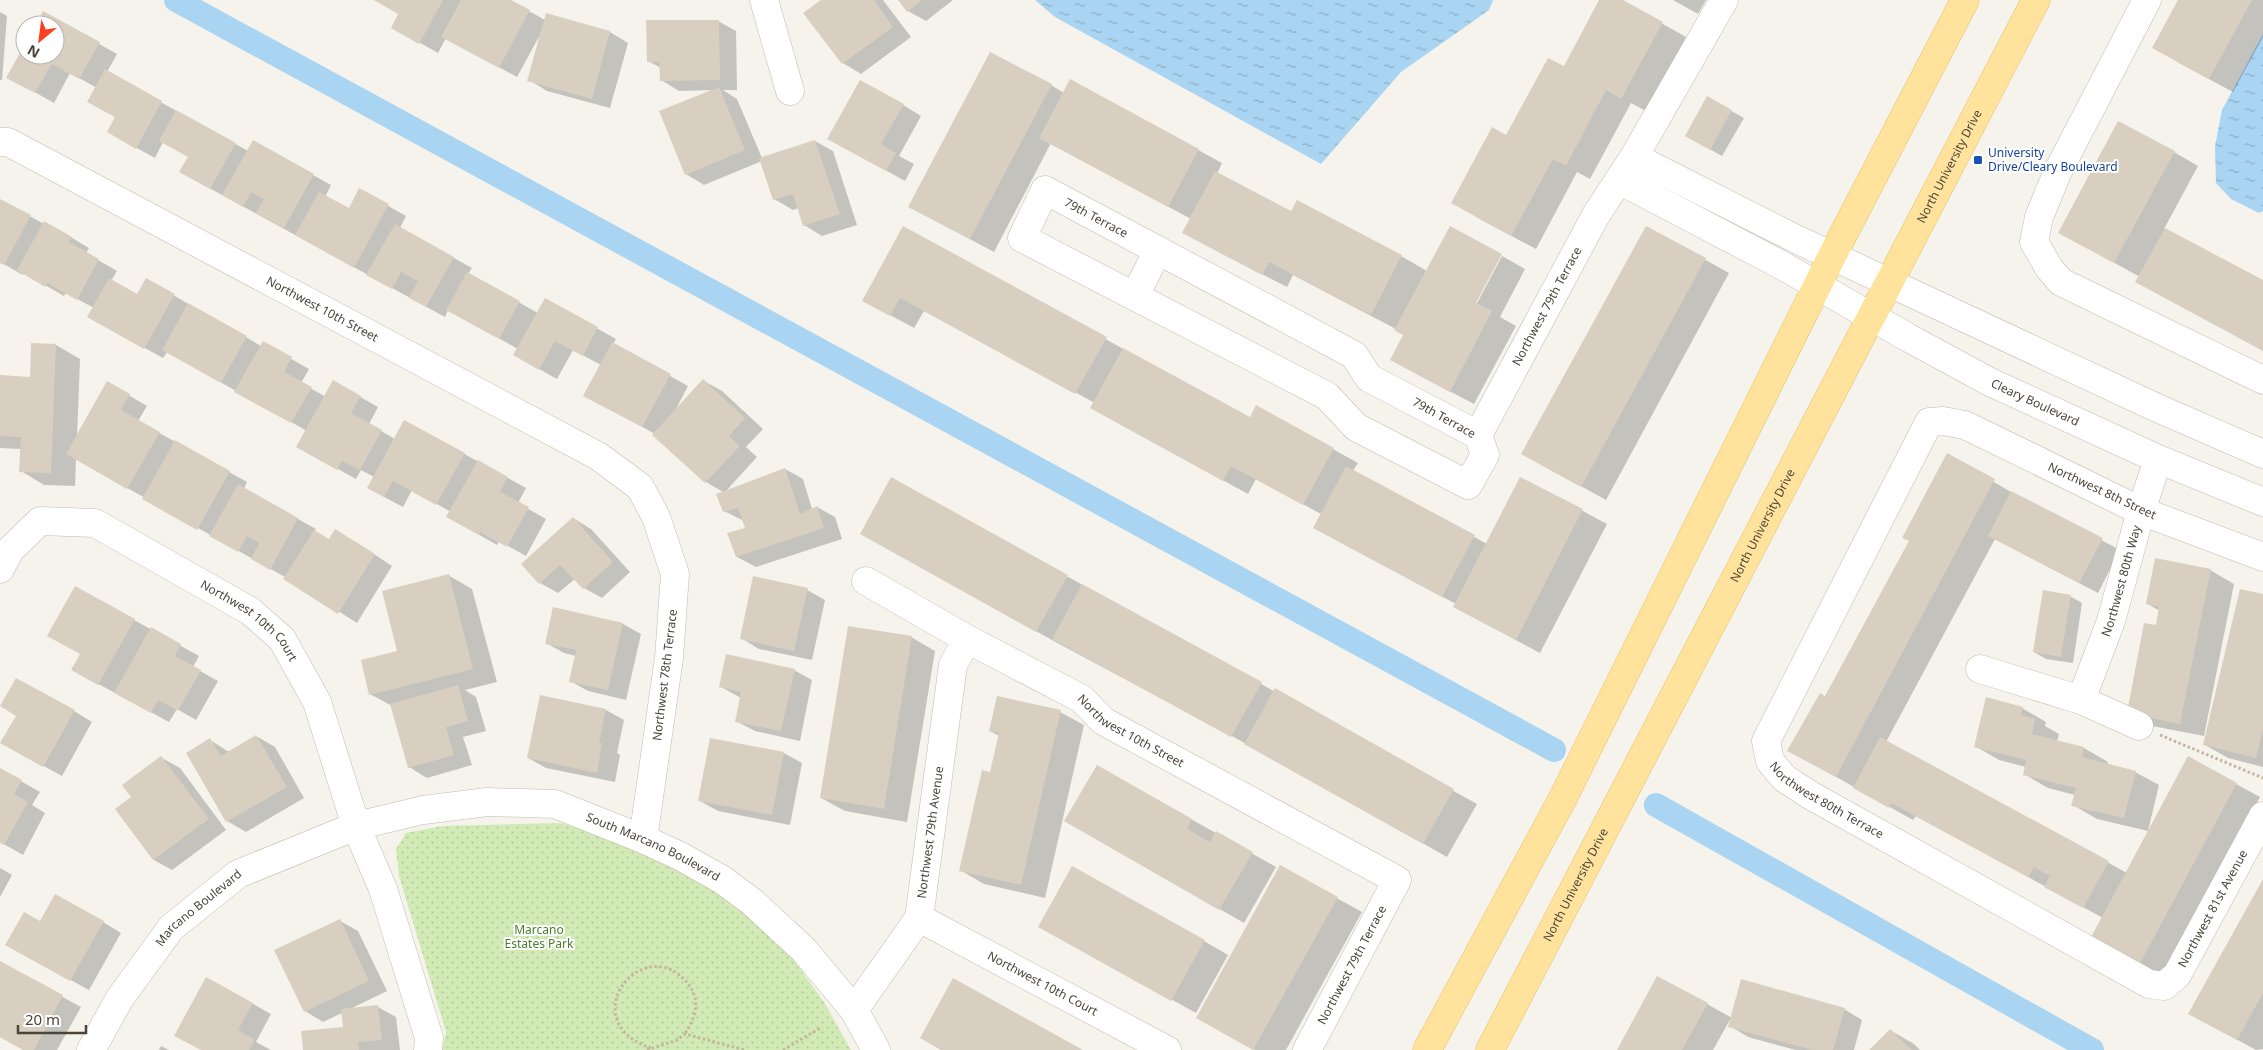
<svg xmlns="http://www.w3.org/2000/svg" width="2263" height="1050" font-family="'Noto Sans',sans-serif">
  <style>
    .park { fill: url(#park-dots) }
    .water { fill: url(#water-ripples) }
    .shadow { fill: #0003 }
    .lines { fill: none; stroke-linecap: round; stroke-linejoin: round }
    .canal { stroke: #a9d4f2; stroke-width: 24 }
    .building { fill: #d8cfc1 }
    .minor-casing { stroke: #c2bbae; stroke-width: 29 }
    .major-casing { stroke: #e6c16a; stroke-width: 29 }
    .path { stroke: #c4b79f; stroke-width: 3; stroke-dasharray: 2.5 2.5; stroke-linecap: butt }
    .minor { stroke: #fff; stroke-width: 28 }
    .major { stroke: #ffe39c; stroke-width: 28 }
    .transit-dot { fill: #1a4fb4; stroke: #fff; stroke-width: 2 }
    .labels { text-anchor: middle; stroke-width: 4; stroke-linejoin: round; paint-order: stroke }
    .transit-label { font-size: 12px; fill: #164399; stroke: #fff; text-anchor: start }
    .street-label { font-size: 12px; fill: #4b4439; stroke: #fff }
    .park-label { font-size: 12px; fill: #4a7f2a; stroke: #fff }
  </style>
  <defs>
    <pattern id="park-dots" width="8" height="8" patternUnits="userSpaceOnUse" patternTransform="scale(1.25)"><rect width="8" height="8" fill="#d2eab5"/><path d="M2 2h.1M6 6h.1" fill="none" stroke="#b6ca9c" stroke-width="1.8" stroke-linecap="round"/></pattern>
    <pattern id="water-ripples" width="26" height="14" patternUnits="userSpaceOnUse" patternTransform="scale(1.25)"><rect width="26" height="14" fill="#a9d4f2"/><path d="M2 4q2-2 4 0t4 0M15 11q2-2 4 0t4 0" fill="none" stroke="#8caec5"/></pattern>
  </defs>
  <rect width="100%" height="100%" fill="#f6f3ec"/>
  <path class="park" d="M560,823L662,852L772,930L824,1002L851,1050H442L446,1032L399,876L396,849L406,833L442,826Z"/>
  <g class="water">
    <path d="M1035,0H1493L1489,10L1401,72L1321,164L1055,17Z"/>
    <path d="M2263,34V211L2259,213L2231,199L2216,183L2215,146L2222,110Z"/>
  </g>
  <g class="shadow">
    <path d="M376,0H509L545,20L547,15L610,32L628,43L610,108L547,91L529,80L540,35L517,77L446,38L438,53L392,27L400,14Z"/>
    <path d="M823,0H883L911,37L861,74L843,63Z"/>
    <path d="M899,0H953L926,21L908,11Z"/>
    <path d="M1601,0H1620L1686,37L1646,111L1631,103L1590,179L1577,172L1536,249L1476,217L1507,136L1564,68Z"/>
    <path d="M1673,0H1706L1698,14Z"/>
    <path d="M2179,0H2263V37L2233,92L2177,62Z"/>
    <path d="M0,12L7,16L2,80H0Z"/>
    <path d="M44,13L117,54L107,72L248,151L313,175L331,185L325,197L349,210L360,190L406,216L400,228L472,268L468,274L538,313L545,299L616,339L613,344L688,386L675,411L704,381L722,391L763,429L746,447L757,457L725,492L785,469L803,479L812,509L817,507L835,517L842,539L756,567L737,557L729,534L747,529L744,521L724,511L723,492L706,482L655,434L603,405L601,365L573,350L557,379L514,355L518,349L448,310L445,317L180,172L189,156L163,142L155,158L108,132L117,117L97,88L70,73L54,103L8,77L25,47V55H55V25H37Z"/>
    <path d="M718,21L736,31L737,90H723L737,99L762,158L815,141L833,151L857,225L822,236L804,225L798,208L793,210L774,199L762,161L704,185L686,174L713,90L679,91L661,80V68L648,61Z"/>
    <path d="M1071,81L1222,163L1217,174L1292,212L1401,256L1427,271L1474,309L1502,256L1525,269L1500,317L1516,326L1474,404L1415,373L1405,335L1396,329L1293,275L1287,287L1208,246L1191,219L1051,143L994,252L934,220L1051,85L1064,93Z"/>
    <path d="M1708,98L1744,118L1722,156L1686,136Z"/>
    <path d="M903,105L921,116L899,156L914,164L905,181L847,149Z"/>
    <path d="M2174,152L2198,166L2164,229L2263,282V351L2140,277L2084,246Z"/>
    <path d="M1,200L44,224L45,222L89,248L86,253L117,271L111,281L138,295L147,280L261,346L263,343L309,369L301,383L326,397L334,382L378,407L369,424L395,439L405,421L526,488L518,503L546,519L526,556L499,541L497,545L448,517L451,512L412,490L403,507L386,498L368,487L374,477L361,470L356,479L298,447L307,431L167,352L163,358L107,327L94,308L66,293L64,296L24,273L23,275L0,262Z"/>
    <path d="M1646,227L1729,273L1606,500L1546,467Z"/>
    <path d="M903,228L1251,419L1257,407L1358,463L1353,471L1487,544L1521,478L1607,524L1540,653L1454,607L1456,604L1338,541L1321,514L1256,479L1248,494L1116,422L1095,403L924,311L914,328L888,314Z"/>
    <path d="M56,345L80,359L77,437L108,383L147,406L138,421L247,482L244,489L316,529L314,532L330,541H354L392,566L357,623L285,577L76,459L75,486L44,485L21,471V449L0,448V376L31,378Z"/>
    <path d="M1947,455L2018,496L2120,550L2098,593L1995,539L1886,742L2127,873L2236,784L2260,797L2162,980L2115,955L2103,918L1916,816L1913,820L1813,764L1826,698L1910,541Z"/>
    <path d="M892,479L1477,804L1447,857L1256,749L1061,645L885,547Z"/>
    <path d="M573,518L591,529L630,572L602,598L584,588L575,579L558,593L540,583Z"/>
    <path d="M2210,570L2234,584L2204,736L2152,726L2128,712L2157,626L2160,611L2148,604Z"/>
    <path d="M448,575L472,589L497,682L465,690L476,697L486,731L463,737L472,765L427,778L409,767L392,706L370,694Z"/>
    <path d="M807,590L825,600L812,660L759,649L741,638Z"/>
    <path d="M2070,596L2082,603L2073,663L2046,659L2034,652Z"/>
    <path d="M2263,596V767L2228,758L2205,745Z"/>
    <path d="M134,620L199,656L193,667L218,681L196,720L177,709L169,722L91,680Z"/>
    <path d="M623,624L641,634L626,700L588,691L570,681L576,656L564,653L546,643Z"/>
    <path d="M911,637L935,651L907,822L845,811L821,798Z"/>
    <path d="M794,670L812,680L800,741L755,731L736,721L741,698L721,687Z"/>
    <path d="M2022,708L2046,722L2045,726L2059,734L2057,742L2084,748L2108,762L2107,765L2135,772L2159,785L2148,831L2097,819L2073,805L2075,795L2048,788L2024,774L2026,767L1999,760L1975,746Z"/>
    <path d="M606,710L624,720L617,753L620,755L615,782L546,768L528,758Z"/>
    <path d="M74,711L92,722L62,776L20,753L17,715Z"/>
    <path d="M1060,712L1084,725L1045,898L984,884L960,870L991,774L999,736L990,731Z"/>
    <path d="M256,736L275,747L304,798L246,832L227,821L188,753L210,740L229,752Z"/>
    <path d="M784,753L802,763L790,825L718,811L700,801Z"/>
    <path d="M162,758L180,768L226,830L172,870L154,860L117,809L133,797Z"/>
    <path d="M1097,766L1276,867L1244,923L1066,821Z"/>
    <path d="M0,769L40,792L32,805L45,813L23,855L0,842Z"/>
    <path d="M1280,867L1362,912L1286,1050H1255L1221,1032Z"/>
    <path d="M0,868L12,875L0,897Z"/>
    <path d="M2263,882V1049L2256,1050L2214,1027Z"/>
    <path d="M340,921L358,931L387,991L350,1009L378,1007L396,1017L400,1050H304L344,1028L342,1013L323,1022L305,1011Z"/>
    <path d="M40,922H103L121,933L89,990L25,955Z"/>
    <path d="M1064,940L1204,941L1228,955L1196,1013Z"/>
    <path d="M0,963L81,1007L57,1050H25L0,1037Z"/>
    <path d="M207,978L271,1014L256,1042L271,1050H202Z"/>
    <path d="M1707,1004L1732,1018L1844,1009L1862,1020L1854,1050H1796L1748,1037L1730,1026L1731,1018L1713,1050H1618Z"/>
    <path d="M1890,1030L1914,1044L1920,1050H1871Z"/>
    <path d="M161,1046L169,1050H159Z"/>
  </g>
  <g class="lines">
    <g class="canal">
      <path d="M176,0L1554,750"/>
      <path d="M1656,805L2092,1050"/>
    </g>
  </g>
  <g class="building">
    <path d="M374,0H443L419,44L391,28L398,14Z"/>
    <path d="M461,0H511L530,10L499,68L441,37Z"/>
    <path d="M821,0H874L893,27L842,64L803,13Z"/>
    <path d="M898,0H922L907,12Z"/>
    <path d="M1599,0H1623L1663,22L1621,99L1606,90L1566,166L1553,159L1511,236L1451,203L1492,127L1506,135L1548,58L1564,66Z"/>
    <path d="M2178,0H2252L2209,79L2152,48Z"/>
    <path d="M43,11L100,42L79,79L52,64L35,93L6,78L25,44V55H55V25H36Z"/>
    <path d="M546,13L610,31L592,99L527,81Z"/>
    <path d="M646,20H719L720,80L660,81L659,62H647Z"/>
    <path d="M990,52L1052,84L970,239L908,207Z"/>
    <path d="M105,69L162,101L136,149L107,132L115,117L87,102Z"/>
    <path d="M1070,79L1199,149L1168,207L1039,138Z"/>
    <path d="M860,80L904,104L881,144L896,153L886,171L827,139Z"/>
    <path d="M719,87L745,150L685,175L659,111Z"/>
    <path d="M1707,96L1732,110L1710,150L1685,136Z"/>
    <path d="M176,110L236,143L210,189L179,172L188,157L159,141Z"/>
    <path d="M2118,121L2175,151L2114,263L2058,233Z"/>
    <path d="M253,140L314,174L284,228L256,213L264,199L251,192L243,207L222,195Z"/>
    <path d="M815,140L840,214L803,226L793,194L773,200L759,158Z"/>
    <path d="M1215,171L1291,211L1297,200L1402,255L1371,315L1269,262L1262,275L1182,233Z"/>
    <path d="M359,188L389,204L354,268L295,235L319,192L349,208Z"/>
    <path d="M0,199L31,215L4,265L0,263Z"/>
    <path d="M44,221L72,237L69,242L99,259L77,300L47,283L45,287L17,270Z"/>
    <path d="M395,224L454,257L426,307L409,298L418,281L401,272L392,289L366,275Z"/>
    <path d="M903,226L1107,337L1075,394L900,298L890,316L862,301Z"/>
    <path d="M1450,226L1502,254L1476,303L1492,311L1450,392L1390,360L1403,335L1394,330Z"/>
    <path d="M1646,226L1706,258L1581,487L1521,454Z"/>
    <path d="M2165,228L2263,280V351L2135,282Z"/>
    <path d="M467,272L520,301L499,339L446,310Z"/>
    <path d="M109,278L137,294L146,278L175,294L144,349L87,317Z"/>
    <path d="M545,298L598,327L583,356L555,341L539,370L513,355Z"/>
    <path d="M188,303L247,336L221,383L162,350Z"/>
    <path d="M263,341L292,357L284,372L312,387L291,423L234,392Z"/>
    <path d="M612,342L671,374L642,427L583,396Z"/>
    <path d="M31,343L56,344L51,473L19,472L21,437L0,436V375L30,377Z"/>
    <path d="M1123,348L1250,417L1256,405L1334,448L1303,505L1231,466L1223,481L1090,408Z"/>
    <path d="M703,379L745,418L729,436L740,446L705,483L652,435Z"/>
    <path d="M333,380L361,396L351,413L382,430L360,470L342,461L337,470L296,447Z"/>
    <path d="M107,381L130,394L121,410L160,432L127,489L66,454Z"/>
    <path d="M404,420L465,453L436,505L393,481L384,497L367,488Z"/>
    <path d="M175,440L230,471L197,530L142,499Z"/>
    <path d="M1947,453L1995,479L1836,777L1787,751L1820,693L1825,696L1909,541L1902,538Z"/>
    <path d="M478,460L508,477L500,492L529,507L507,547L480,532L479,535L446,517Z"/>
    <path d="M1346,466L1475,535L1442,597L1313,528Z"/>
    <path d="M785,468L800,514L817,506L824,528L736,557L727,533L745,528L738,508L723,512L716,494Z"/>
    <path d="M891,477L1068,575L1036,632L860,534Z"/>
    <path d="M1520,477L1583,509L1516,640L1453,607Z"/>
    <path d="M238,484L298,518L270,570L251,559L259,543L247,536L238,552L209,536Z"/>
    <path d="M2011,491L2103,538L2079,583L1988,536Z"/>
    <path d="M573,517L613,562L583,589L560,565L539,584L521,564Z"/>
    <path d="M335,529L375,554L338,614L283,579L314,530L329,539Z"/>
    <path d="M2155,558L2211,569L2180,724L2127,713L2144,623L2156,625L2159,607L2146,604Z"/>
    <path d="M449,574L473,669L369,695L361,660L397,651L382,591Z"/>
    <path d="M753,576L808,588L794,651L740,639Z"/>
    <path d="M1082,584L1262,682L1231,737L1052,639Z"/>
    <path d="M75,586L135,619L98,685L71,670L80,654L47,636Z"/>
    <path d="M2240,589L2263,594V730L2256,758L2203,745Z"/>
    <path d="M2043,590L2071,595L2061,657L2033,652Z"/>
    <path d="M553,607L623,623L608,690L569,682L576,650L545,644Z"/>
    <path d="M848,626L912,636L884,809L820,798Z"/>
    <path d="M151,627L181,644L175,656L201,670L178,711L158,700L151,713L114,693Z"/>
    <path d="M726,654L795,669L781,731L735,722L741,692L719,687Z"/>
    <path d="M16,678L75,710L43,767L0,743L16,716L0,706Z"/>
    <path d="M458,685L468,721L446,727L454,755L408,768L390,704Z"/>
    <path d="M1275,688L1454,789L1423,844L1244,744Z"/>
    <path d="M540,695L606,709L599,743H602L597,773L527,758Z"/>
    <path d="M997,696L1061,710L1021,885L959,871L982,770L990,772L999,733L989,731Z"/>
    <path d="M1986,697L2023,707L2021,715L2035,719L2032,734L2084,747L2082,757L2136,771L2124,818L2071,806L2076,788L2023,775L2026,760L1974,747Z"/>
    <path d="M256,735L287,787L226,822L186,753L210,738L221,756Z"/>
    <path d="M1880,737L2109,861L2083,908L2044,887L2050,876L2034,867L2028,877L1891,803L1889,808L1853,788Z"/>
    <path d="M710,738L784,752L772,815L698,801Z"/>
    <path d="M161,756L209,819L153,860L115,809L131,797L122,785Z"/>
    <path d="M2188,756L2237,783L2138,967L2089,941Z"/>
    <path d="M1097,765L1192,819L1187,829L1210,842L1216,831L1253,852L1219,910L1064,821Z"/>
    <path d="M0,768L22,780L14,794L28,802L4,845L0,843Z"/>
    <path d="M1280,865L1338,897L1253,1050L1196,1018Z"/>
    <path d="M1072,866L1205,940L1171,1001L1038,927Z"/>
    <path d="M2263,879V993L2237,1040L2188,1014Z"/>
    <path d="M55,894L104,921L70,981L5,945L24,912L40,921Z"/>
    <path d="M340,919L369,981L304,1012L274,950Z"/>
    <path d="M0,961L63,995L34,1050H23L0,1037Z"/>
    <path d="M1657,976L1708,1003L1682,1050H1617Z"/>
    <path d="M206,977L253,1003L238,1030L255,1040L249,1050H201L174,1036Z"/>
    <path d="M953,978L1083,1050H941L920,1038Z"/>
    <path d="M1741,979L1845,1008L1833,1050H1812L1728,1027Z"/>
    <path d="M378,1005L382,1040L358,1042L359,1050H303L301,1031L343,1027L341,1009Z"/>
    <path d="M1890,1029L1912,1050H1869Z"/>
  </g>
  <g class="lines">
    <g class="minor-casing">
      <g id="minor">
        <path d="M764,0L790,91"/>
        <path d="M2147,0L2058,171L2039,217L2034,242L2049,268L2061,282L2263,380"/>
        <path id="s1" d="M0,142H8L598,456L640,487L656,517L675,574L669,658L643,839"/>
        <path d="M1634,157L1796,239L2155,407L2263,454"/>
        <path id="s2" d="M1619,180L1783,266L1907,337L1990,382L2158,459L2263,502"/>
        <path d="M1045,190L1354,355L1369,378L1478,435L1485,455L1468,485L1356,427L1327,396L1022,238Z"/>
        <path d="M1135,296L1158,250"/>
        <path id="s3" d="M1478,435L1596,215L1634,157L1724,0"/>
        <path id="s4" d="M2263,557L2141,511L1965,425L1943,421L1929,422L1766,741L1770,761L1784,778L1810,795L2149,984L2164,986L2177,975L2263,816"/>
        <path id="s5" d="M0,569L10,550L40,521L95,523L250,611L282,639L317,702L356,826L383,889L429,1038L428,1050"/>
        <path id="s6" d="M866,581L967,639L1082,699L1103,721L1397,880L1307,1050"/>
        <path d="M1980,669L2081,700L2139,726"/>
        <path id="s7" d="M2081,700L2111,621L2141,511L2158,459"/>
        <path id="s8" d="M919,918L1167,1050"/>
        <path id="s9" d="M854,1010L919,918L953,665L967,639"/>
        <path id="s10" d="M91,1050L120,998L171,928L238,874L356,826L423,810L487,802L555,804L643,839L680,856L721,879L751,901L804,950L854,1010L876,1050"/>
      </g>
    </g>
    <g class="major-casing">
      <g id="major">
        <path d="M1427,1050L1563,798L1832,256L1965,0"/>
        <path id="s11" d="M1490,1050L2036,0"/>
      </g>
    </g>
    <g class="path">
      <path d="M2160,735L2263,778"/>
      <path d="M651,1048C570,1021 645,927 689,985C701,1001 695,1018 685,1034"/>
      <path d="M647,1050L677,1040L685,1034L745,1050"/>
      <path d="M783,1050L822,1027"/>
    </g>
    <use href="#minor" class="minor"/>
    <use href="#major" class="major"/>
  </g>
  <rect class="transit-dot" x="1973" y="155" width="10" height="10" rx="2.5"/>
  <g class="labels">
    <g class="transit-label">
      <text x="1988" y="157">University<tspan x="1988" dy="14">Drive/Cleary Boulevard</tspan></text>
    </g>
    <g class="street-label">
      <text dy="4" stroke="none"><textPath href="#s11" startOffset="996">North University Drive</textPath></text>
      <text transform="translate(1096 218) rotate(28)" y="4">79th Terrace</text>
      <text dy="4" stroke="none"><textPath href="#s3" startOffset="146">Northwest 79th Terrace</textPath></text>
      <text dy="4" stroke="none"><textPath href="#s1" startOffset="364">Northwest 10th Street</textPath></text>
      <text dy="4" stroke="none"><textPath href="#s2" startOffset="472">Cleary Boulevard</textPath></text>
      <text transform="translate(1444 418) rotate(29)" y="4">79th Terrace</text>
      <text transform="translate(2102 491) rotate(25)" y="4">Northwest 8th Street</text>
      <text dy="4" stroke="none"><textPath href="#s11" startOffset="591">North University Drive</textPath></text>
      <text dy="4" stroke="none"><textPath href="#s7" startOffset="126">Northwest 80th Way</textPath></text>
      <text dy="4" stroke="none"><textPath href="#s5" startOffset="302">Northwest 10th Court</textPath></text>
      <text transform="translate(665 675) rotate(-83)" y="4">Northwest 78th Terrace</text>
      <text dy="4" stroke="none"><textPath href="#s6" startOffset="305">Northwest 10th Street</textPath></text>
      <text dy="4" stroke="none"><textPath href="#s4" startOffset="811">Northwest 80th Terrace</textPath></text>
      <text dy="4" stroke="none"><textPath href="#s9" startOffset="199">Northwest 79th Avenue</textPath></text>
      <text dy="4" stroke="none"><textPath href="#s10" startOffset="668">South Marcano Boulevard</textPath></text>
      <text dy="4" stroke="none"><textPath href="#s11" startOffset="186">North University Drive</textPath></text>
      <text dy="4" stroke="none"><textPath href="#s4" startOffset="1290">Northwest 81st Avenue</textPath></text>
      <text dy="4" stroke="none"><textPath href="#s10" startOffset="180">Marcano Boulevard</textPath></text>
      <text transform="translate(1352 965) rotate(-62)" y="4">Northwest 79th Terrace</text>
      <text dy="4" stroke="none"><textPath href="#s8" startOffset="140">Northwest 10th Court</textPath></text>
    </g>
    <g class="park-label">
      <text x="539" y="934">Marcano<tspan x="539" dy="14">Estates Park</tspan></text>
    </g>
  </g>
  <g transform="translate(40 40) rotate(209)"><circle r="24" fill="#ffffff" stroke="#b7b4b0"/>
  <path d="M0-4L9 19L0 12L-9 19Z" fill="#fc3f1d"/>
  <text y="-8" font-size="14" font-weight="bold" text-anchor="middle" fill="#4b4439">N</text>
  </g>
  <path d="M18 1025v8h68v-8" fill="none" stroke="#4b4439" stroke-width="2.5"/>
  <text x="25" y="1025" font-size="15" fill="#4b4439" stroke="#ffffff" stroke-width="4" paint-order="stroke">20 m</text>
</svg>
